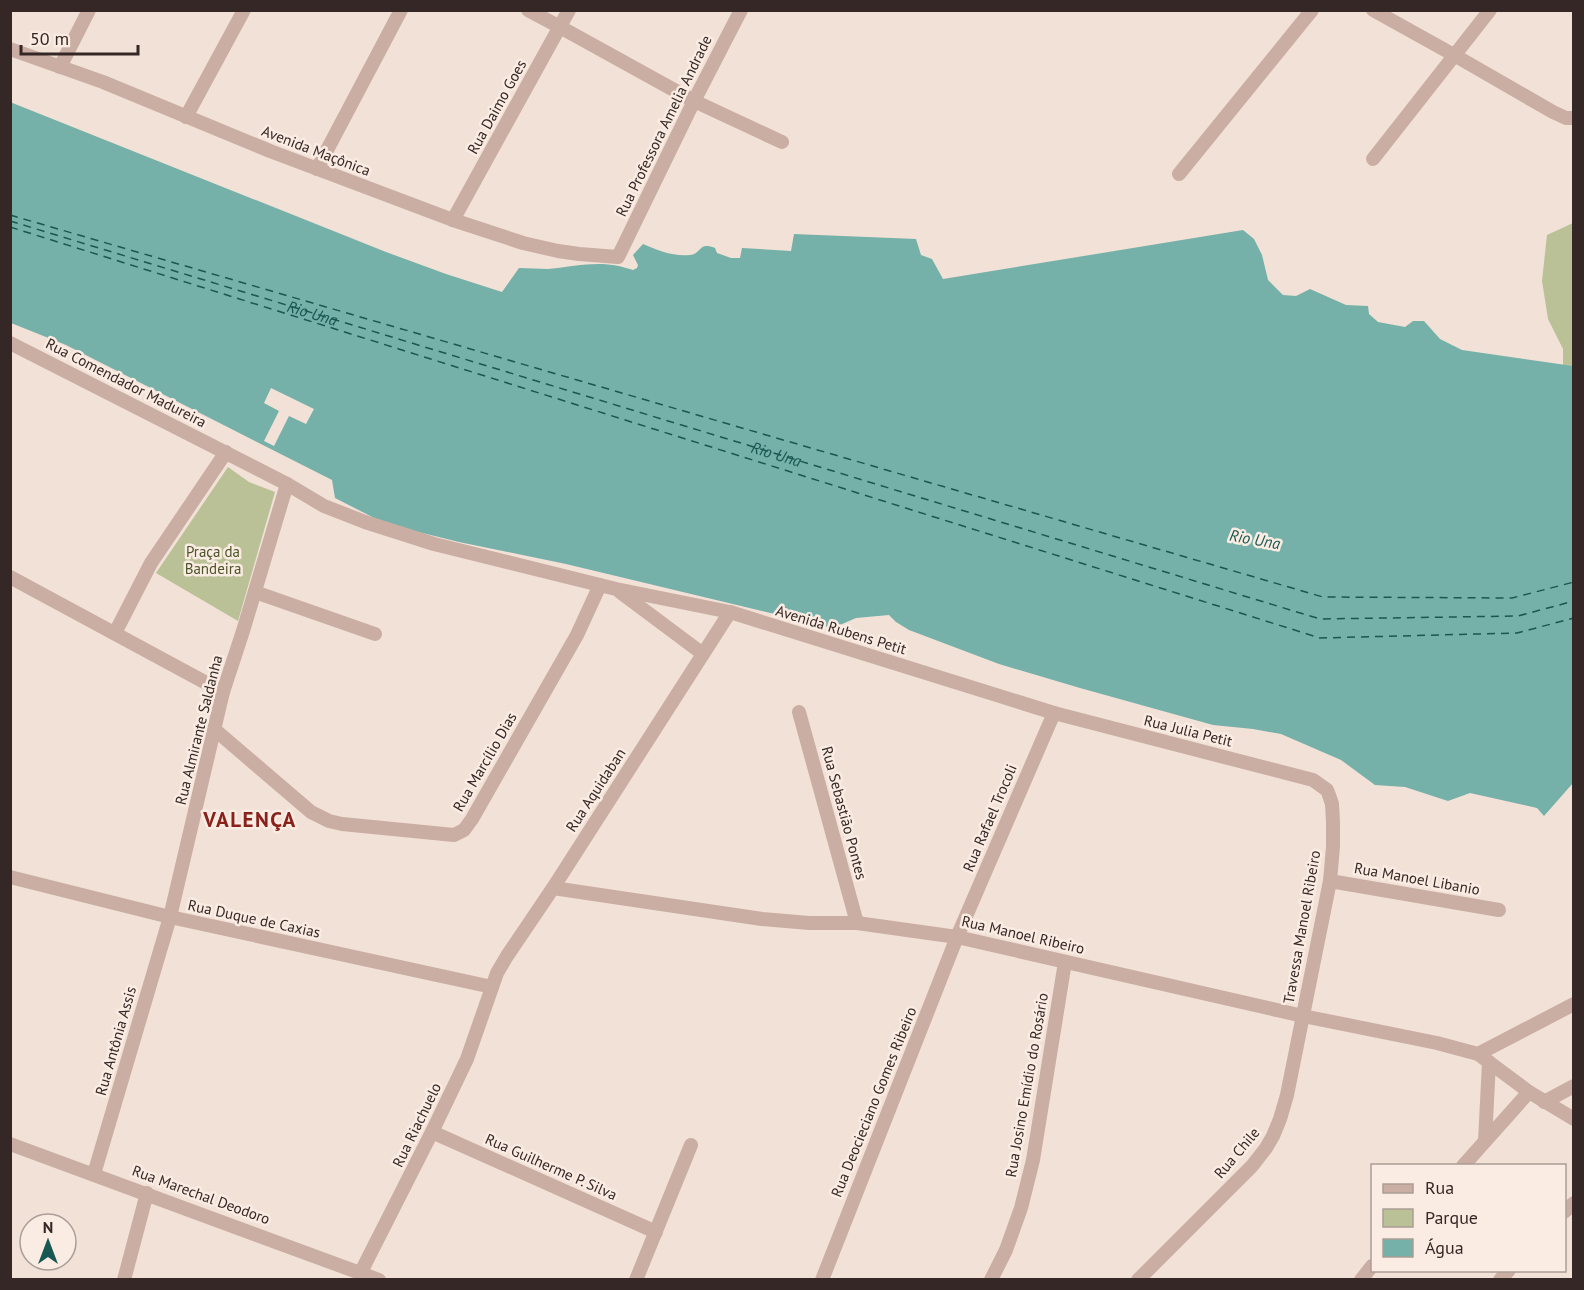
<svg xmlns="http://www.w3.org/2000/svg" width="1584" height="1290" font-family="'PT Sans',sans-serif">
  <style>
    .green { fill: #bac196 }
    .water { fill: #75b0a9 }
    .pier { fill: #f2e1d7 }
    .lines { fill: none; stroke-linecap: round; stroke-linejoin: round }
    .ferry { stroke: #195852; stroke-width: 1.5; stroke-dasharray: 8 6; stroke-linecap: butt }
    .street { stroke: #caaea3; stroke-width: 14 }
    .labels { text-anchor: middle; stroke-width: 5; stroke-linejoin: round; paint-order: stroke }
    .street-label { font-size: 15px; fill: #352725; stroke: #faece3 }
    .park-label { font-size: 15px; fill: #4b5428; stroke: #faece3 }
    .water-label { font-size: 16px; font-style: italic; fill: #195852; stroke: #faece3 }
    .district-label { font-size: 21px; font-weight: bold; letter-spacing: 1.5px; fill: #88221a; stroke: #faece3 }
  </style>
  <rect width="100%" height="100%" fill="#f2e1d7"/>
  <g class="green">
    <path d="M1573,223V366L1563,365V349L1548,319L1542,281L1547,235Z"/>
    <path d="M228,467L249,482L275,492L238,621L156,573Z"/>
  </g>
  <path class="water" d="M10,102L386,252L446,274L502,292L519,268C529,268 539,269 548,269C581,266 600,259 633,270L637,268L638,265L633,255L643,244C657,250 674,257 690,255C702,254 698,241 715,248L717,253L731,258H740L742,248L791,251L794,234L916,239L921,255L932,259L943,279L1243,230L1254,239L1262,255L1268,280L1283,295L1296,296L1310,289L1346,305L1368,306L1369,314L1378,322L1405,327L1413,321H1424L1440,339L1462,350L1573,366V783L1544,816L1537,808L1470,793L1448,801L1405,787L1375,785L1341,760L1281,734L1253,729L1213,725L1080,688L999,664L909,630L896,622L889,615L856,618L833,628L566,564L459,542L386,524L335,498L332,480L66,345L11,323Z"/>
  <path class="pier" d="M271,388L314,409L306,424L289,416L274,446L264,441L279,411L264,403Z"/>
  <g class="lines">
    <g class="ferry">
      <path d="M10,215L1323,597L1512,598L1574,582"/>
      <path id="s1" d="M10,221L1320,619L1518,616L1574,601"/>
      <path d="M10,227L1320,638L1517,633L1574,618"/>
    </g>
    <g class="street">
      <path d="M528,10L560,27L694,101L782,142"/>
      <path d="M1373,10L1454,55L1553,112L1566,118H1574"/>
      <path d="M10,49L103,82L270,151L453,220L523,243L558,251L579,254L618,257L694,101L741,10"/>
      <path d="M60,67L89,10"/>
      <path d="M186,117L244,10"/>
      <path d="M1373,159L1490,10"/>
      <path d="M317,169L401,10"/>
      <path d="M1179,174L1312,10"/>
      <path d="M453,220L569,10"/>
      <path d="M10,343L287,484L324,506L365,522L434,544L616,589L730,612L1054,713L1313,780L1327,790L1329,795L1332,804L1333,822V847L1330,881L1287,1095L1280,1119L1273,1136L1266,1148L1252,1166L1138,1280"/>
      <path d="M10,577L223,692"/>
      <path d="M255,592L375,634"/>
      <path d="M620,592L703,654"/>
      <path d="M115,633L151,563L226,452"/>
      <path d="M799,712L857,923"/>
      <path d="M214,729L311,812L329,821L342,824L454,835L464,830L472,819L577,635L600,585"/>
      <path d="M10,877L170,917L492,987"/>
      <path d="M1330,881L1499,910"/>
      <path d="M553,888L762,919L809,923H857L957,937L1303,1016L1437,1043L1478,1054L1529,1092L1574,1119"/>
      <path d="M1478,1054L1574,1004"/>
      <path d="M1544,1102L1574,1086"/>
      <path d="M432,1132L656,1232"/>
      <path d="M1485,1141L1489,1062"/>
      <path d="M10,1144L379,1280"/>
      <path d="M1463,1166L1529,1092"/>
      <path d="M94,1174L170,917L223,692L243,631L287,484"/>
      <path d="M1564,1212L1574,1203"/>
      <path d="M361,1272L432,1132L467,1059L497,973L507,956L553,888L730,612"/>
      <path d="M124,1280L147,1193"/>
      <path d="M636,1280L691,1145"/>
      <path d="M822,1280L957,937L1054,713"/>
      <path d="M991,1280L1006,1250L1021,1208L1033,1160L1065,962"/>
      <path d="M1361,1280L1372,1266"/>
      <path d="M1500,1280L1509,1270"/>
    </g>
  </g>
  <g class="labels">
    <g class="street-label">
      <text transform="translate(497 107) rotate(-61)" y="5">Rua Daimo Goes</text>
      <text transform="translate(664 126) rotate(-64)" y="5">Rua Professora Amelia Andrade</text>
      <text transform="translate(316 151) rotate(21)" y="5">Avenida Maçônica</text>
      <text transform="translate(126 383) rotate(27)" y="5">Rua Comendador Madureira</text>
      <text transform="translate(841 630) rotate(17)" y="5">Avenida Rubens Petit</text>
      <text transform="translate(199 730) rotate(-76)" y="5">Rua Almirante Saldanha</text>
      <text transform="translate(1188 731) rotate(14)" y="5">Rua Julia Petit</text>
      <text transform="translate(485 762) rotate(-60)" y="5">Rua Marcílio Dias</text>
      <text transform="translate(596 790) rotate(-57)" y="5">Rua Aquidaban</text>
      <text transform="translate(844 813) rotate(75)" y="5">Rua Sebastião Pontes</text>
      <text transform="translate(990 818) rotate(-67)" y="5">Rua Rafael Trocoli</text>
      <text transform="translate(1417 879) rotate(10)" y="5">Rua Manoel Libanio</text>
      <text transform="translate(254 919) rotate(12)" y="5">Rua Duque de Caxias</text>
      <text transform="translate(1302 927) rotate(-80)" y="5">Travessa Manoel Ribeiro</text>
      <text transform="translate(1023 935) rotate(13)" y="5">Rua Manoel Ribeiro</text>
      <text transform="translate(116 1041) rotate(-74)" y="5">Rua Antônia Assis</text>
      <text transform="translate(1027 1085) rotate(-80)" y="5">Rua Josino Emídio do Rosário</text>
      <text transform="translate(874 1102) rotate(-68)" y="5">Rua Deocieciano Gomes Ribeiro</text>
      <text transform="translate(417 1125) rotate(-64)" y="5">Rua Riachuelo</text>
      <text transform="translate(1237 1153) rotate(-50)" y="5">Rua Chile</text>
      <text transform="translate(551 1167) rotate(24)" y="5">Rua Guilherme P. Silva</text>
      <text transform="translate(201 1195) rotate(20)" y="5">Rua Marechal Deodoro</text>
    </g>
    <g class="park-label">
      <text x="213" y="557">Praça da<tspan x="213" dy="17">Bandeira</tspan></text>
    </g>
    <g class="water-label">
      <text dy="6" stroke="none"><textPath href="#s1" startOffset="316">Rio Una</textPath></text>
      <text dy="6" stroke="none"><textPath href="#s1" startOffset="801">Rio Una</textPath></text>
      <text transform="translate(1255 539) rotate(10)" y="6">Rio Una</text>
    </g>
    <g class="district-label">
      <text x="250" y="827">VALENÇA</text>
    </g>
  </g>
  <rect width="1584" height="1290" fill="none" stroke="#352725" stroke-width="24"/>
  <rect x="1371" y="1164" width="195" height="108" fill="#faece3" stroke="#ab9d97" stroke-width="1.5"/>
  <rect x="1383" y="1184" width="30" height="9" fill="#caaea3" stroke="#ab9d97" stroke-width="1.5"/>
  <text x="1425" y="1194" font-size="18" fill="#352725">Rua</text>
  <rect x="1383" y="1209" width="30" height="18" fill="#bac196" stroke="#ab9d97" stroke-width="1.5"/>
  <text x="1425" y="1224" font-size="18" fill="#352725">Parque</text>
  <rect x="1383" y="1239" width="30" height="18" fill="#75b0a9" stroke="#ab9d97" stroke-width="1.5"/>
  <text x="1425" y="1254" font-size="18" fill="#352725">Água</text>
  <g transform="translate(48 1242)"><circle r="28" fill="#faece3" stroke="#ab9d97" stroke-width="1.5"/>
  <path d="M0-4.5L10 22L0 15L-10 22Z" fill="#195852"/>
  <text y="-9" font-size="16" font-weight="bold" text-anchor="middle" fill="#352725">N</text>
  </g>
  <path d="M21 45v9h117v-9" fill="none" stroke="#352725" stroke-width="3"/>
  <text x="30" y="45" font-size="18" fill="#352725" stroke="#faece3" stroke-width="4.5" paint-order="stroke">50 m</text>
</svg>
